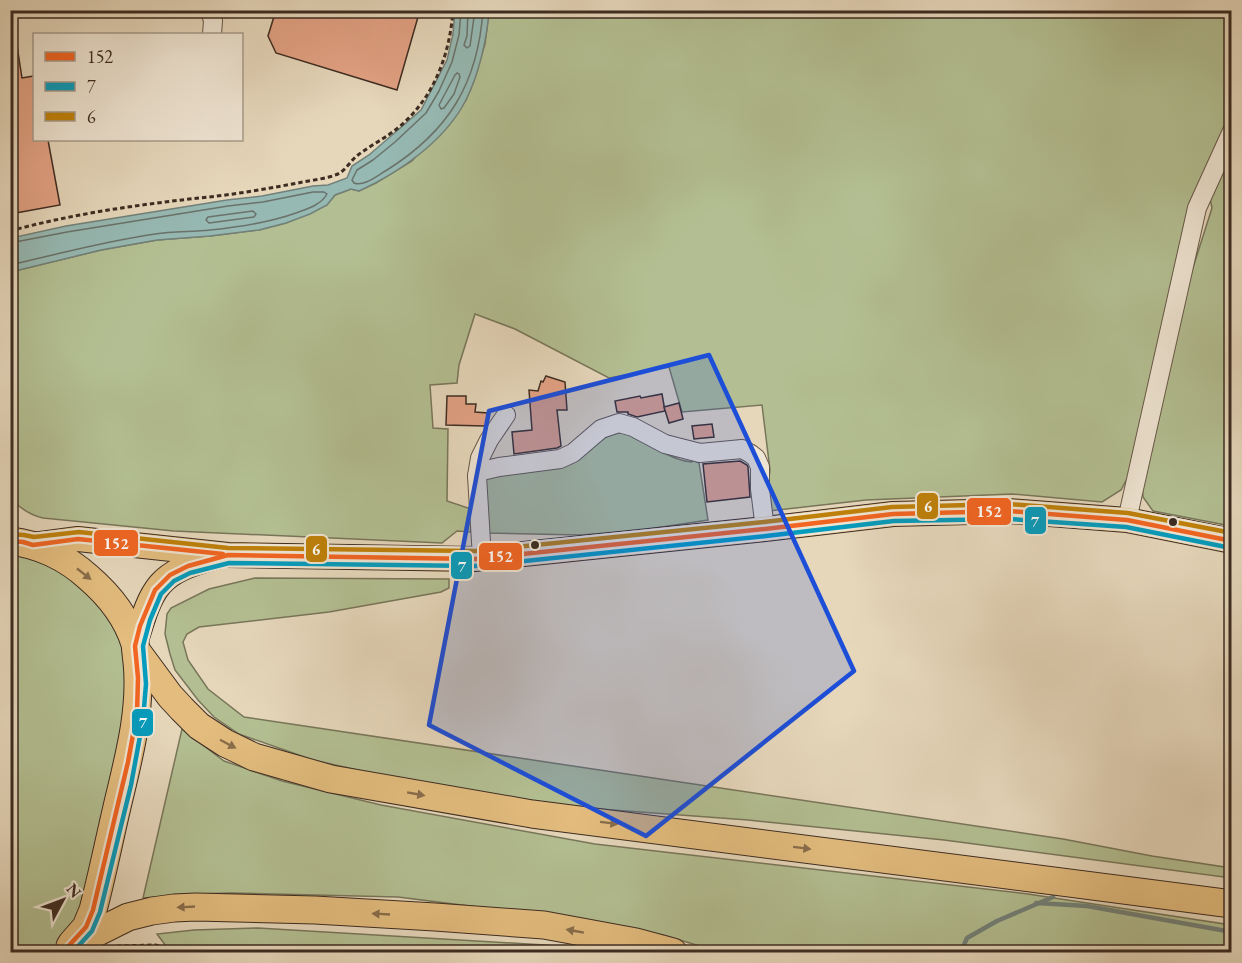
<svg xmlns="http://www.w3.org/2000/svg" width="1242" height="963" font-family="'EB Garamond',serif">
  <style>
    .green { fill: #b3bf92; stroke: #78765a; stroke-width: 1.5 }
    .water { fill: #96b9b3; stroke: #728179; stroke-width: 1.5 }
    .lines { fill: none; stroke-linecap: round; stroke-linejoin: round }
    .shore { stroke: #6a726a; stroke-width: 1.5 }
    .stream { stroke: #728179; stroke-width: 4.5 }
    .building { fill: #e3a284; stroke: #3d2c22; stroke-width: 1.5 }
    .minor-casing { stroke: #675748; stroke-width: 20 }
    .major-casing { stroke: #3d2c22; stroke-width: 26 }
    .highway-casing { stroke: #3d2c22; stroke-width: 29 }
    .path { stroke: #3d2c22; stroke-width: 3; stroke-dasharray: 4.5 3; stroke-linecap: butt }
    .minor { stroke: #efe5d3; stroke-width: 18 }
    .major { stroke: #e3bc7e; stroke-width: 24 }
    .highway { stroke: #e3bc7e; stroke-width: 27 }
    .bus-1-casing { stroke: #efe5d3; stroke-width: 9 }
    .bus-2-casing { stroke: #efe5d3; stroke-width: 9 }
    .bus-3-casing { stroke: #efe5d3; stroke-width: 9 }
    .bus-1 { stroke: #f26522; stroke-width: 4.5 }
    .bus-2 { stroke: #069cbd; stroke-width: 4.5 }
    .bus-3 { stroke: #bf810a; stroke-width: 4.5 }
    .oneway { fill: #886d4b }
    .marked { fill: #1d4ed8; fill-opacity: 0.2; stroke: #1d4ed8; stroke-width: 4.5; stroke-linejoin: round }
    .bus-dot { fill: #3d2c22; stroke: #efe5d3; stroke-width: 2 }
    .line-badge { stroke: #efe5d3; stroke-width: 2 }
    .badge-label { font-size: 16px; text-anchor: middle; font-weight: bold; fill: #fff }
  </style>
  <rect width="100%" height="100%" fill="#e6d7bb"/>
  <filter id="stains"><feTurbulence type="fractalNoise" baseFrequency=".00333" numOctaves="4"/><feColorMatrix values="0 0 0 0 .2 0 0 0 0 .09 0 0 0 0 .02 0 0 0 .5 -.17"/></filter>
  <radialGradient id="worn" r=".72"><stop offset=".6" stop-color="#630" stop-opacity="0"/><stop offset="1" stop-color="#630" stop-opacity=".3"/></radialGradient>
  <g class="green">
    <path d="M489,11H1231V120L1185,224L1129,475L1121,490L1102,502L1012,494L866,500L769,511L767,492L770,470L762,405L682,412L669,367L609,378L515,329L475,314L459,365L457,383L430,385L433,428L448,429L447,501L471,509V532L457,531L442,543L174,531L43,518C29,515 20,508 11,499L10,272L101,250L157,240L210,236L259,230L286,223L327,205L335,195L351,189L359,191L376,183L412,161L466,100L477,69L485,44Z"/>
    <path d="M1231,148V526L1153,511L1143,497L1142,486L1189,280L1212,208L1210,198Z"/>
    <path d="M630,431C649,443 669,460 692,462L693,460L699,463L708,520L635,531L580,535L485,533L484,478L584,454L606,437L617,433Z"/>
    <path d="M10,542L50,552L135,644L97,889L63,952H11Z"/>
    <path d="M255,578L449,579V588L441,592L329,612L199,627L187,634L183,642L188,660L208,689L244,717L1063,839L1152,856L1231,868V878L944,840L748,820L545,805L416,783L313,760L239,734L214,717L198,700L175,670L170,654L165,634L167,614L171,608L209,589Z"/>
    <path d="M182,729L224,761L282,781L381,805L595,844L1028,894L1231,925V952H720L663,935L612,924L398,897L231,893L195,894L143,898Z"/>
    <path d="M258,928L545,945L611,952H153L166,946L157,934L194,930Z"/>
  </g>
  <path class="water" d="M455,11H489C487,39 479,74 466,100C445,141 400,172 359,191L351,189L335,195L327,205L310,214L286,223L259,230L210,236L157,240L101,250L11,272V238L66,226L227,200L262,196L313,186L328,185L347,178L352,166L369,155L421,110L447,60L453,34Z"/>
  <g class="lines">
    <g class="shore">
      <path d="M461,10L459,35L452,62L439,91L426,113L395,142L373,160L357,170L352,180L354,183C364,187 378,175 387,170C449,131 478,83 483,10"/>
      <path d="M468,10L467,36L464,45L467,48L470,46L475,10"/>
      <path d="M457,73L459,74L460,77L454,94L444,108L441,109L439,105L455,75Z"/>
      <path d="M253,211L256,214L254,217L209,223L206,220L208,217Z"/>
      <path d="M10,243L67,232L228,206L263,202L313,192H324L327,194C321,205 307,209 296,213C268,223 240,227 210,230C192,232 173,231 155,234C106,241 58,254 10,265"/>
    </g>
    <g class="stream">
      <path d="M1036,903L1087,906L1232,932"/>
      <path d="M961,952L967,938L997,921L1053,897"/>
    </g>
  </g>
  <g class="building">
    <path d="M276,10H420L397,90L276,53L268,36Z"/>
    <path d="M17,46L22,78L34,76V140H48L60,205L10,214V47Z"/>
    <path d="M546,376L565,382L567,410H557L561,446L557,448L514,454L512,432L532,430L529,390L538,391L541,381L543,382Z"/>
    <path d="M662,394L665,411L637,417L628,414V412H617L615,401L640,396L641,398Z"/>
    <path d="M447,396H466V404H476L475,412L488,413V422L485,426L446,425Z"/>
    <path d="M679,403L683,419L669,423L664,407Z"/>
    <path d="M712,424L714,437L694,439L692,426Z"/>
    <path d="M740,461L747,465L748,467L750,497L707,502L703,464Z"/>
  </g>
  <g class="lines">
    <g class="minor-casing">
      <g id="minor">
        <path d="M210,10L213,21L212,34"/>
        <path d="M477,476L480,458L489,440L506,415"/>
        <path d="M1127,520L1197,208L1232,131"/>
        <path d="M482,558L477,476L482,471L499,467L560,459L573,453L601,429L619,423L633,427L665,444L700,453L742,449L751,454L756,458L760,467V489L765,529"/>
      </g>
    </g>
    <g class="major-casing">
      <g id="major">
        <path d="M33,545L78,539L228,555L475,559L765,529L893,514L1009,511L1127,520L1232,541"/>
        <path d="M135,644C152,588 156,572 217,557"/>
      </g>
    </g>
    <g class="highway-casing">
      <g id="highway">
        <path d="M10,541C39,544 67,558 88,577C109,595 127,618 135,644C136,650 136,656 137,662C142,711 128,760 117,807C109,841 102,876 93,910L86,927L72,943"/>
        <path d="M136,650L170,696L182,709L199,726L225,743L254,757L331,779L532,814L1232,904"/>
        <path d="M70,946L128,917L152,911L174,908L196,907L315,910L435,917L544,925L636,942L673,952"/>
      </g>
    </g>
    <g class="path">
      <path d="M10,231C72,214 136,205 199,198C232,195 265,189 298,183C311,180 326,179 338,174C346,170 351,160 358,155C371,145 386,138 399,127C434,98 450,54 453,10"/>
      <path d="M117,946L155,945L190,952"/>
    </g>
    <use href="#minor" class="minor"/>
    <use href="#major" class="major"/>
    <use href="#highway" class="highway"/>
    <g class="bus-1-casing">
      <g id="bus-1">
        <path d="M10,541L23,542L33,545L78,539L223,554"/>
        <path d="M63,952L86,927L93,910L118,804L128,762L137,713L138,678L135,646L140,626L155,590L170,575L188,566L228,555L475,559L765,529L893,514L1009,511L1127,520L1232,541"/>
      </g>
    </g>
    <g class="bus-2-casing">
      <path id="bus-2" d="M73,952L92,931L100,912L131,785L143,720L146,684L143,646L150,620L161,594L174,581L190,573L229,563L476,566L766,536L894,521L1009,519L1126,527L1231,548"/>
    </g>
    <g class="bus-3-casing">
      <path id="bus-3" d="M11,534L24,535L34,537L79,532L228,548L475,551L764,522L892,507L1009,504L1128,513L1232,533"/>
    </g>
    <use href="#bus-1" class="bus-1"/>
    <use href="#bus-2" class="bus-2"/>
    <use href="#bus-3" class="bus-3"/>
  </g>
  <defs><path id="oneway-solid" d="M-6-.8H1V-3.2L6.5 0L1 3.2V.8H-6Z" transform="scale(1.5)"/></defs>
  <g class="oneway">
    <use href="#oneway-solid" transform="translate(84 574) rotate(38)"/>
    <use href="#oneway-solid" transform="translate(228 744) rotate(28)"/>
    <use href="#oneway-solid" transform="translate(416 794) rotate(10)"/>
    <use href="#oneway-solid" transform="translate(609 823) rotate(7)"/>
    <use href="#oneway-solid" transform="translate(802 848) rotate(7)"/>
    <use href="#oneway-solid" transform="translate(186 907) rotate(177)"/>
    <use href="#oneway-solid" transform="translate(381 914) rotate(-177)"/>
    <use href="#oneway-solid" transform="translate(575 931) rotate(-170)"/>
  </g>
  <path class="marked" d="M709,355L854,671L646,836L429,725L489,411Z"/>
  <g class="bus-dot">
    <circle cx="1173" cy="522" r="5"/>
    <circle cx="535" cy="545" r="5"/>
  </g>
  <g class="line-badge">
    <rect x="916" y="492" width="23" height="28" rx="6" fill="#bf810a"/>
    <rect x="966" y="497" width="46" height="29" rx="6" fill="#f26522"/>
    <rect x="1024" y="506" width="23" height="29" rx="6" fill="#069cbd"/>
    <rect x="93" y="529" width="46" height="28" rx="6" fill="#f26522"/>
    <rect x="305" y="535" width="23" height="28" rx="6" fill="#bf810a"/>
    <rect x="478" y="542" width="45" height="29" rx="6" fill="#f26522"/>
    <rect x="450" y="551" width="23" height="29" rx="6" fill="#069cbd"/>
    <rect x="131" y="708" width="23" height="29" rx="6" fill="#069cbd"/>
  </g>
  <g class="badge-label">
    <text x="928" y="512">6</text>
    <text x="989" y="517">152</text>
    <text x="1035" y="527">7</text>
    <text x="116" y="549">152</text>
    <text x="316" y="555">6</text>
    <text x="500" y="562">152</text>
    <text x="462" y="572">7</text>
    <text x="143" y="728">7</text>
  </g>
  <rect width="1242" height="963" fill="none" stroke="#e6d7bb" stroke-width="36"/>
  <rect x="12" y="12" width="1218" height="939" fill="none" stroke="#3d2c22" stroke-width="3"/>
  <rect x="18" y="18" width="1206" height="927" fill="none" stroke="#3d2c22" stroke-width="1.5"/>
  <rect x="33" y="33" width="210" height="108" fill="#efe5d3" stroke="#a89b8c" stroke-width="1.5"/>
  <rect x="45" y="52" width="30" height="9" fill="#f26522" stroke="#a89b8c" stroke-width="1.5"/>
  <text x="87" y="63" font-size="18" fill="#3d2c22">152</text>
  <rect x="45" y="82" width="30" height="9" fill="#069cbd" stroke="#a89b8c" stroke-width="1.5"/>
  <text x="87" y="93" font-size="18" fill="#3d2c22">7</text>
  <rect x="45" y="112" width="30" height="9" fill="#bf810a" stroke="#a89b8c" stroke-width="1.5"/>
  <text x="87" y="123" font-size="18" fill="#3d2c22">6</text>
  <g transform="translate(63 900) rotate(49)" stroke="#efe5d3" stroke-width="4.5" paint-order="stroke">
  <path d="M0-4.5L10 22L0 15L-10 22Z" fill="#3d2c22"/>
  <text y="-9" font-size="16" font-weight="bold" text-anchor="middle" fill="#3d2c22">N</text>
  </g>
  <rect width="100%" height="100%" filter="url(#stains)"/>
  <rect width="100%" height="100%" fill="url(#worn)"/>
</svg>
